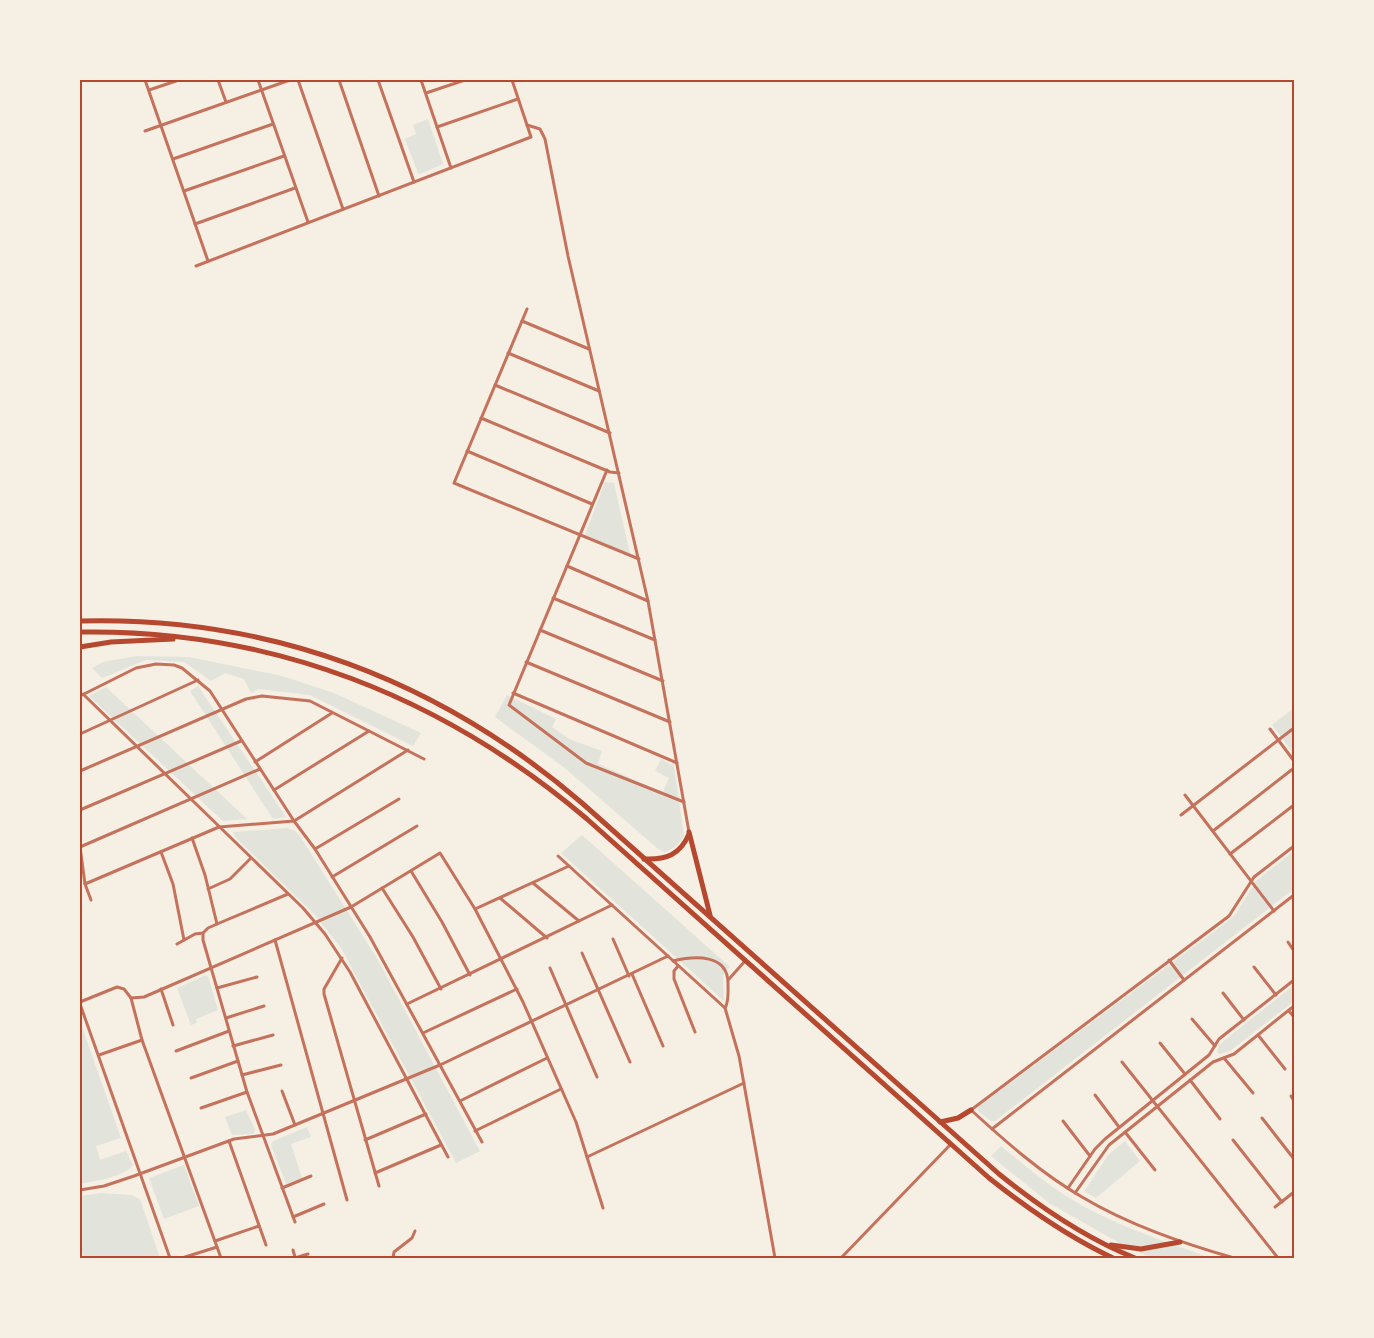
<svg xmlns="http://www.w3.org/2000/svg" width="1374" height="1338" font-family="Figtree,sans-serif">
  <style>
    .green { fill: #e2e4dc }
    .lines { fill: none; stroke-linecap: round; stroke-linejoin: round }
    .minor { stroke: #c5725c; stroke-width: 3 }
    .motorway { stroke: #b5482f; stroke-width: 5 }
    .neatline { fill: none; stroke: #b5482f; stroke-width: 2 }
  </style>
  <rect width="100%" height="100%" fill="#f6efe4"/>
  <g class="green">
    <path d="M428,119L443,164L420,174L418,173L405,139L416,134L413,125Z"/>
    <path d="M605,482L614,483L630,554L585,535Z"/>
    <path d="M136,656L189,657L282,676L334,693L421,733L413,746L310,695L259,689L251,693L244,679L225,673L211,681L184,662L146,660L102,678L92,668L103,662Z"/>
    <path d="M198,686L286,817L273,819L190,691Z"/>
    <path d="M106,687L247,819L223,821L89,696Z"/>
    <path d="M507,695L556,719L552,727L569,739L602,751L598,764L663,792L669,778L655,771L661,759L674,766L684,836C679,844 674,849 665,852L658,849L566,769L495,717Z"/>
    <path d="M1294,708V754L1272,725Z"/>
    <path d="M287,828L295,831L300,836L378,960L480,1151L456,1163L341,948L314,914L235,837L233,832Z"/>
    <path d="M582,835L730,967L723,975L724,1001L561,853Z"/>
    <path d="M1294,851V889L995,1121H991L978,1111V1107L1227,922L1235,915L1256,881Z"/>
    <path d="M206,975L209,979L218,1010L196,1019L197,1023L191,1025L177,988Z"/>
    <path d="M1294,985V1001L1230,1051L1220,1054L1217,1052L1219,1045L1226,1039Z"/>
    <path d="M80,1021L121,1138L96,1146L100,1160L126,1151L133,1165C125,1177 94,1181 80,1184Z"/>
    <path d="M246,1110L255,1130L253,1134L232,1135L225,1117Z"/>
    <path d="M307,1127L311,1137L291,1144L302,1178L286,1184L271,1145L273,1141Z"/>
    <path d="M1125,1141L1140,1161L1096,1198L1085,1192V1190L1108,1155Z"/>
    <path d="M1001,1146C1021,1162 1041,1180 1063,1194C1108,1223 1161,1240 1211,1258H1153L1130,1249L1049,1203L991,1156Z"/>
    <path d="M184,1165L199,1206L164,1219L149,1178Z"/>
    <path d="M101,1193L131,1195L140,1199L160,1258H83L80,1239V1196Z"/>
  </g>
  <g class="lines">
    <g class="minor">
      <path d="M145,80L208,261"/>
      <path d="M218,80L226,102"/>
      <path d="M258,80L308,222"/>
      <path d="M298,80L343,209"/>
      <path d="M339,80L379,196"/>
      <path d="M378,80L414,182"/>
      <path d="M421,80L451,168"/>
      <path d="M149,90L179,80"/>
      <path d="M426,93L465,80"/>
      <path d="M527,125L540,129L545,139L568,256L648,601L689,832"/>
      <path d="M437,127L518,99"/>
      <path d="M145,131L290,80"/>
      <path d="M173,159L273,124"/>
      <path d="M184,191L284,156"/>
      <path d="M195,224L295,188"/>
      <path d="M196,266L531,137L512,80"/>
      <path d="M527,309L454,483L639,559"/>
      <path d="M522,321L589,349"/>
      <path d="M508,353L599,391"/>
      <path d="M495,385L610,433"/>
      <path d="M481,418L610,472L619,473"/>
      <path d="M467,451L592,504"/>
      <path d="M607,470L509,705L586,763L684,802"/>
      <path d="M567,566L648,601"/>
      <path d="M553,598L655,640"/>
      <path d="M540,630L663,681"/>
      <path d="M526,662L670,722"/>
      <path d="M513,693L677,763"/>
      <path d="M83,694L303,908L325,934L350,972L448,1157"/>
      <path d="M80,696L136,668L156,664L174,665L182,668L210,691L294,821L315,849L370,937L482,1142"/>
      <path d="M1270,729L1294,761"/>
      <path d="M80,734L198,680"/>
      <path d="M255,762L332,713"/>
      <path d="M80,771L246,699L262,696L310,701L424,759"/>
      <path d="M274,790L369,731"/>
      <path d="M1185,795L1274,911"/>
      <path d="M80,810L241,741"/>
      <path d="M1181,815L1294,728"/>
      <path d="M1213,831L1294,768"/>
      <path d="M192,838L205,875L217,924"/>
      <path d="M80,847L260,769"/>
      <path d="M80,847L85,884L91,900"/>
      <path d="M315,849L399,799"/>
      <path d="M161,852L173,884L184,940"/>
      <path d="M1230,854L1294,805"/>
      <path d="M558,856L725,1008"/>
      <path d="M411,871L442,922L470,975"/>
      <path d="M332,877L417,826"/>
      <path d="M533,883L579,921"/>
      <path d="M85,884L219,827L294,821L408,750"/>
      <path d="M382,888L413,937L441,989"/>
      <path d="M208,889L230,879L251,858"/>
      <path d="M500,898L547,938"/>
      <path d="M475,909L569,866"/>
      <path d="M203,933V940L247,1092L295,1222"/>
      <path d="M613,939L629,976"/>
      <path d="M275,940L347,1200"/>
      <path d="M1288,942L1294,951"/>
      <path d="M177,944L195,934L203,933L208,928L217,924L288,894"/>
      <path d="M582,953L630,1062"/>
      <path d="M342,958L324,989V994L379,1186"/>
      <path d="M1169,960L1184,980"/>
      <path d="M673,961C694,956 729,953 728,985C728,993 729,1001 725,1008L739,1056L775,1258"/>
      <path d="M678,966L674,971V979L695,1032"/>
      <path d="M1254,967L1276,995"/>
      <path d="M550,968L597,1077"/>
      <path d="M632,974L663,1046"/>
      <path d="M729,979L745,961"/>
      <path d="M217,988L257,977"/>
      <path d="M161,989L173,1025"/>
      <path d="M1223,993L1244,1020"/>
      <path d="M131,998L142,1040L221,1258"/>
      <path d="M80,1002L117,987L124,989L131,998L144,997L351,907L440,853L475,909L523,1002L576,1122L603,1208"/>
      <path d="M80,1004L170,1258"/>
      <path d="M407,1004L612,905"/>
      <path d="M1289,1011L1294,1017"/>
      <path d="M226,1018L264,1006"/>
      <path d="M1192,1019L1215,1046"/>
      <path d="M423,1033L517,989"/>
      <path d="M1258,1035L1285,1069"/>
      <path d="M1160,1043L1185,1074"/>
      <path d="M233,1046L273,1035"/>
      <path d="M176,1051L229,1031"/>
      <path d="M99,1055L142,1040"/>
      <path d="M1224,1058L1253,1093"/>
      <path d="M1122,1062L1278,1258"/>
      <path d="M242,1075L281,1065"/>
      <path d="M191,1078L238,1061"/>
      <path d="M1190,1080L1220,1119"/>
      <path d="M282,1091L295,1125"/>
      <path d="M1095,1095L1119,1127"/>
      <path d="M1291,1096L1294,1101"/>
      <path d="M460,1101L547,1058"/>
      <path d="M201,1108L247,1092"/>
      <path d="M1262,1118L1294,1159"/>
      <path d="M1063,1121L1090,1156"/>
      <path d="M992,1129L1294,895"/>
      <path d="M475,1131L561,1089"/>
      <path d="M1125,1132L1155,1170"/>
      <path d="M365,1140L426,1114"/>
      <path d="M1233,1140L1282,1202"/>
      <path d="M229,1141L266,1245"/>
      <path d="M587,1157L744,1083"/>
      <path d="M375,1173L441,1145"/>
      <path d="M282,1188L311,1176"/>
      <path d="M1068,1188L1095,1149L1105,1139L1209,1055L1219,1039L1294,980"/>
      <path d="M80,1190L104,1186L134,1176L234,1139L273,1134L440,1065L668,956"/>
      <path d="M1075,1193L1109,1145L1213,1062L1234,1054L1294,1006"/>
      <path d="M1275,1207L1294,1192"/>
      <path d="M293,1217L324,1204"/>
      <path d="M215,1241L259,1226"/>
      <path d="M293,1250L295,1257"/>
      <path d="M182,1258L217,1247"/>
      <path d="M295,1258L308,1254"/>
      <path d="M393,1258L394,1252L412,1238L415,1231"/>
      <path d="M841,1258L950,1145"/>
      <path d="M1234,1258C1182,1243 1129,1225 1082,1197C1042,1174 1005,1141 971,1110L1229,916L1254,877L1294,846"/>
      <path d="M1293,1258H1294"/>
    </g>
    <g class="motorway">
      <path d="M80,621C269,616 438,679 582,803L999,1174C1041,1208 1085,1238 1135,1258"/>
      <path d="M80,632C271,629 442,696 587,819L989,1178C1028,1209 1068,1237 1113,1258"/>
      <path d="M80,647L111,642L173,639"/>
      <path d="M689,832L710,915"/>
      <path d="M644,859C666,860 680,855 689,834"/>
      <path d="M940,1122L958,1118L971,1110"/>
      <path d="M1111,1245L1141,1249L1180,1242"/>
    </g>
  </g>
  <rect width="1374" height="1338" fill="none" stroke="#f6efe4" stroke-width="162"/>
  <rect x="81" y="81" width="1212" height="1176" class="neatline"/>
</svg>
